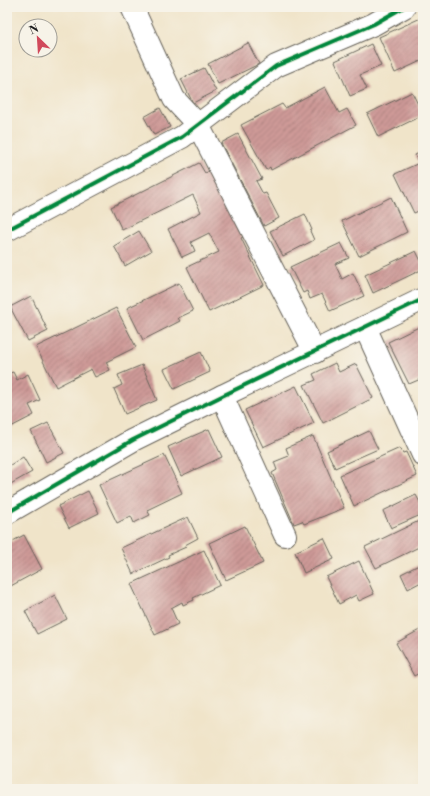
<svg xmlns="http://www.w3.org/2000/svg" width="430" height="796" font-family="'Libre Bodoni',serif">
  <style>
    .building { fill: url(#building-hatch) }
    .lines { fill: none; stroke-linecap: round; stroke-linejoin: round }
    .minor-casing { stroke: #666259; stroke-width: 24 }
    .tertiary-casing { stroke: #666259; stroke-width: 24 }
    .minor { stroke: #fff; stroke-width: 22 }
    .tertiary { stroke: #fff; stroke-width: 22 }
    .cycleway-casing { stroke: #f7f3e8; stroke-width: 6 }
    .cycleway { stroke: #00873e; stroke-width: 4 }
  </style>
  <defs>
    <pattern id="building-hatch" width="6" height="6" patternUnits="userSpaceOnUse"><rect width="6" height="6" fill="#ce9a97"/><path d="M-1 1l2-2M0 6l6-6M5 7l2-2" fill="none" stroke="#a67d7a"/></pattern>
  </defs>
  <rect width="100%" height="100%" fill="#f7f3e8"/>
  <filter id="ink" filterUnits="userSpaceOnUse"><feTurbulence type="fractalNoise" baseFrequency=".025" numOctaves="2"/><feDisplacementMap in="SourceGraphic" scale="8" xChannelSelector="R" yChannelSelector="G"/><feConvolveMatrix kernelMatrix="1 2 1 2 8 2 1 2 1" color-interpolation-filters="sRGB"/></filter>
  <filter id="wash" filterUnits="userSpaceOnUse"><feTurbulence type="fractalNoise" baseFrequency=".012" numOctaves="4" result="noise"/><feDisplacementMap in="SourceGraphic" scale="16" xChannelSelector="R" yChannelSelector="G"/><feGaussianBlur stdDeviation="0.9" result="paint"/><feColorMatrix in="noise" values="0 0 0 0 0 0 0 0 0 0 0 0 0 0 0 0 0 1.4 0 .05"/><feComposite in="paint" operator="in"/></filter>
  <g filter="url(#wash)">
    <rect width="100%" height="100%" fill="#f0e4c9"/>
    <g id="blocks">
      <g class="building">
        <path d="M423,17V60L395,73L379,37Z"/>
        <path d="M248,43L259,64L218,84L208,64Z"/>
        <path d="M371,44L381,66L360,75L367,89L350,96L335,61Z"/>
        <path d="M204,68L216,91L193,103L181,79Z"/>
        <path d="M325,87L339,113L347,109L356,125L271,170L270,167L266,170L241,125L282,104L285,108Z"/>
        <path d="M412,92L423,115L378,137L367,114Z"/>
        <path d="M160,108L170,127L154,135L144,117Z"/>
        <path d="M238,134L262,179L256,181L263,194L266,193L279,218L264,226L221,143Z"/>
        <path d="M423,151V209L414,213L395,174L419,163L415,155Z"/>
        <path d="M199,163L205,173L210,171L243,237L241,238L264,285L209,312L187,267L219,252L209,233L191,242L195,251L182,257L168,229L201,212L193,195L122,230L111,207Z"/>
        <path d="M391,197L407,232L359,256L342,221Z"/>
        <path d="M305,214L312,230L310,231L314,240L283,256L270,231Z"/>
        <path d="M139,231L151,251L125,266L114,246Z"/>
        <path d="M341,243L349,258L335,264L342,279L353,273L364,296L330,311L322,294L310,299L307,291L303,293L290,267Z"/>
        <path d="M416,251L423,265V269L373,293L365,275Z"/>
        <path d="M179,283L193,311L178,318L180,321L143,340L127,308Z"/>
        <path d="M31,296L48,331L28,341L10,307Z"/>
        <path d="M116,308L136,347L106,362L110,370L95,377L91,369L56,387L36,347Z"/>
        <path d="M423,325V378L409,384L388,342Z"/>
        <path d="M201,352L210,372L174,389L164,369Z"/>
        <path d="M335,363L339,372L356,364L373,398L323,423L304,385L316,380L313,374Z"/>
        <path d="M142,365L157,400L125,414L114,389L122,385L118,375Z"/>
        <path d="M13,372L17,380L28,374L40,400L29,405L34,415L7,429V374Z"/>
        <path d="M296,386L314,423L263,447L245,410Z"/>
        <path d="M48,423L64,453L46,462L31,431Z"/>
        <path d="M209,429L222,457L181,476L168,447Z"/>
        <path d="M369,431L378,449L335,468L327,451Z"/>
        <path d="M313,436L344,508L304,524L302,521L294,524L272,473L277,470L274,462L289,456L286,448Z"/>
        <path d="M400,448L403,453L406,452L417,476L354,506L340,475Z"/>
        <path d="M164,455L182,493L147,510L150,515L134,523L131,516L117,523L99,485Z"/>
        <path d="M23,457L32,472L7,486V467Z"/>
        <path d="M88,491L99,513L69,528L58,506Z"/>
        <path d="M416,495L423,508V514L391,528L383,511Z"/>
        <path d="M188,517L198,538L185,545L186,547L168,555L169,557L133,574L121,548Z"/>
        <path d="M423,519V545L376,568L365,547Z"/>
        <path d="M245,526L263,563L226,580L209,543Z"/>
        <path d="M24,535L42,569L7,588V542L10,540L11,542Z"/>
        <path d="M324,538L334,559L304,573L295,552Z"/>
        <path d="M204,550L220,585L193,598L194,600L183,605L182,602L171,608L178,624L155,635L131,584Z"/>
        <path d="M359,561L374,594L359,601L356,595L339,604L326,577Z"/>
        <path d="M423,563V581L408,589L401,574Z"/>
        <path d="M55,595L67,619L37,634L25,611Z"/>
        <path d="M423,628V671L414,676L396,643Z"/>
      </g>
    </g>
  </g>
  <g filter="url(#ink)">
    <use href="#blocks" fill-opacity="0" stroke="#666259" stroke-width="1"/>
    <g class="lines">
      <g class="minor-casing">
        <g id="minor">
          <path d="M132,7L174,99L198,125L315,352"/>
          <path d="M7,230L182,137L276,66L374,24L404,7"/>
          <path d="M365,327L423,455"/>
          <path d="M222,396L285,535"/>
        </g>
      </g>
      <g class="tertiary-casing">
        <path id="tertiary" d="M7,513L133,440L222,396L423,299"/>
      </g>
      <use href="#minor" class="minor"/>
      <use href="#tertiary" class="tertiary"/>
      <g class="cycleway-casing">
        <g id="cycleway">
          <path d="M7,230L182,137L276,66L374,24L404,7"/>
          <path d="M7,513L133,440L222,396L423,299"/>
        </g>
      </g>
      <use href="#cycleway" class="cycleway"/>
    </g>
  </g>
  <rect width="430" height="796" fill="none" stroke="#f7f3e8" stroke-width="24"/>
  <g transform="translate(38 38) rotate(335)"><circle r="19" fill="#f7f3e8" stroke="#9f9d96"/>
  <path d="M0-3L7 15L0 10L-7 15Z" fill="#d1495b"/>
  <text y="-6" font-size="11" font-weight="bold" text-anchor="middle" fill="#1c1c1c">N</text>
  </g>
</svg>
